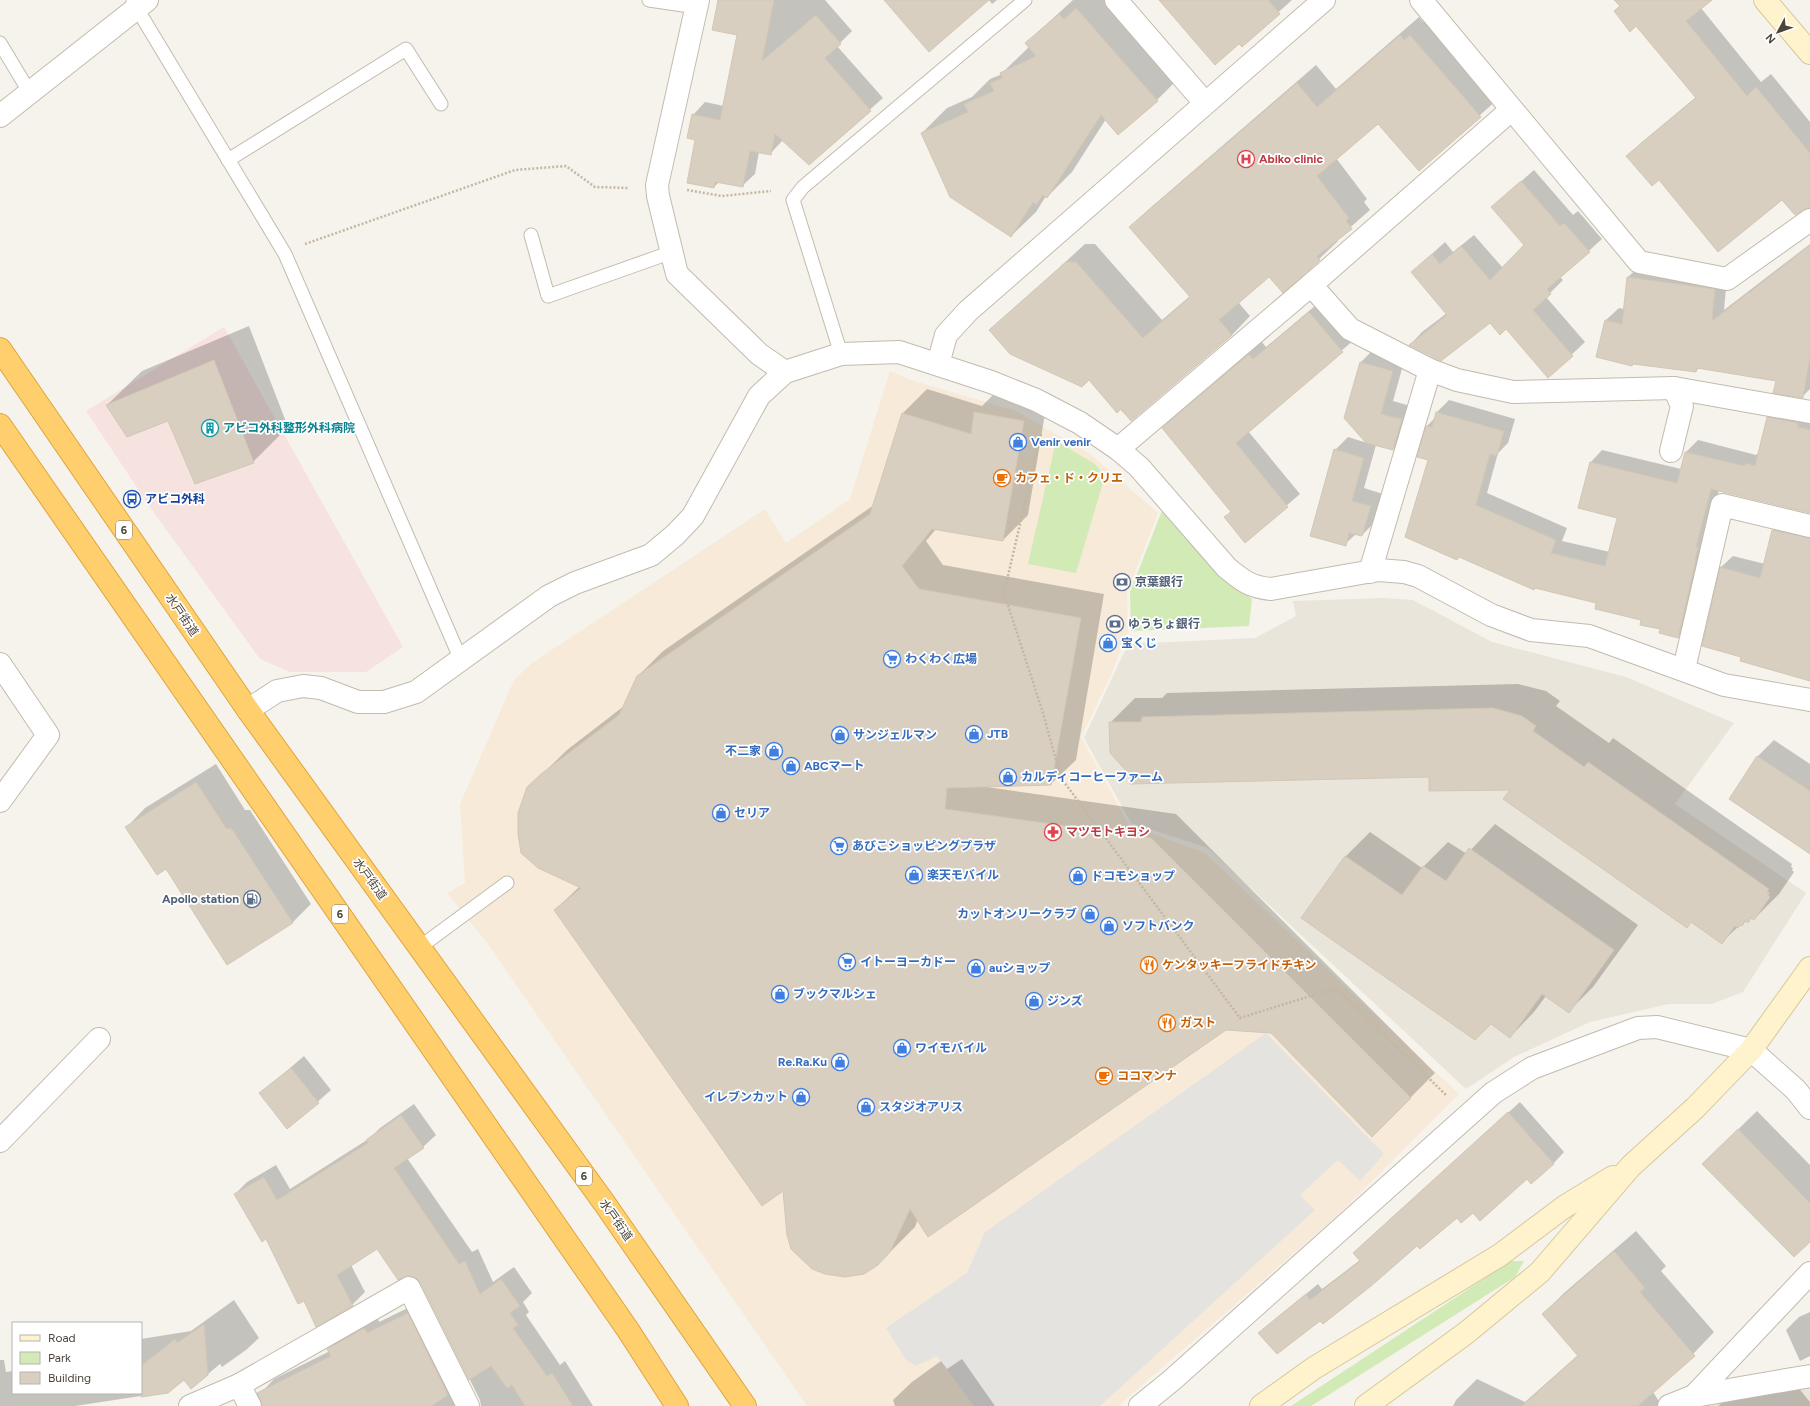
<svg xmlns="http://www.w3.org/2000/svg" width="1810" height="1406" font-family="Figtree,'Noto Sans JP',sans-serif">
  <style>
    .residential { fill: #eae5da }
    .commercial { fill: #f7ead8 }
    .medical { fill: #f6e3e0 }
    .green { fill: #d2eab5 }
    .parking { fill: #e5e3e0 }
    .shadow { fill: #0003 }
    .building { fill: #d8cfc1; stroke: #d3c7b4 }
    .lines { fill: none; stroke-linecap: round; stroke-linejoin: round }
    .lane-casing { stroke: #c2bbae; stroke-width: 15 }
    .street-casing { stroke: #c2bbae; stroke-width: 24 }
    .secondary-casing { stroke: #d6c79b; stroke-width: 24 }
    .highway-casing { stroke: #e0a43c; stroke-width: 24 }
    .path { stroke: #c4b79f; stroke-width: 2.5; stroke-dasharray: 2 2; stroke-linecap: butt }
    .lane { stroke: #fff; stroke-width: 13 }
    .street { stroke: #fff; stroke-width: 22 }
    .secondary { stroke: #fff3cd; stroke-width: 22 }
    .highway { stroke: #ffcf6e; stroke-width: 22 }
    .labels { text-anchor: middle; stroke-width: 3.5; stroke-linejoin: round; paint-order: stroke }
    .shield { fill: #fff; stroke: #817c74; stroke-width: 1 }
    .shield-label { font-size: 11px; font-weight: bold; fill: #4b4439 }
    .health-label { font-size: 12px; font-weight: bold; fill: #be3a42; stroke: #fff; text-anchor: start }
    .culture-label { font-size: 12px; font-weight: bold; fill: #0d838f; stroke: #fff; text-anchor: start }
    .shop-label { font-size: 12px; font-weight: bold; fill: #366cbe; stroke: #fff; text-anchor: start }
    .food-label { font-size: 12px; font-weight: bold; fill: #c56008; stroke: #fff; text-anchor: start }
    .transit-label { font-size: 12px; font-weight: bold; fill: #164399; stroke: #fff; text-anchor: start }
    .service-label { font-size: 12px; font-weight: bold; fill: #4e5e75; stroke: #fff; text-anchor: start }
    .street-label { font-size: 12px; fill: #4b4439; stroke: #fff }
  </style>
  <rect width="100%" height="100%" fill="#f6f3ec"/>
  <g class="residential">
    <path d="M1384,598L1413,600L1492,642L1626,677L1734,723L1675,804L1806,893L1743,992L1712,1004H1669L1590,1022L1514,1057L1466,1089L1208,848L1131,823L1084,738L1128,644L1255,638L1296,616L1293,601Z"/>
    <path d="M1810,1376V1406H1669Z"/>
  </g>
  <path class="commercial" d="M890,371L908,379L1016,411L1090,454L1158,513L1127,593L1128,632L1111,675L1081,737L1129,825L1205,853L1459,1094L1337,1216L1118,1406H807L488,944L447,893L465,883L460,804L514,680L532,663L765,509L786,543L850,499Z"/>
  <path class="medical" d="M224,327L403,647L366,672H290L260,659L152,510L86,411Z"/>
  <g class="green">
    <path d="M1056,441L1095,464L1105,476L1076,573L1028,564Z"/>
    <path d="M1163,508L1219,576L1252,599L1249,626L1131,631L1130,592Z"/>
    <path d="M1511,1261H1524L1515,1277L1311,1406H1291Z"/>
  </g>
  <path class="parking" d="M1266,1033L1384,1154L1360,1181L1338,1160L1300,1195L1315,1210L1100,1406H974L937,1356L916,1366L906,1360L886,1328L967,1273L985,1232Z"/>
  <g class="shadow">
    <path d="M719,0H825L852,31L837,46L883,98L809,163L783,140L770,154L759,152L755,174L742,186L720,181L714,187L696,139L693,115L705,102L724,106L738,34Z"/>
    <path d="M989,0H997L992,4Z"/>
    <path d="M1073,0H1116L1181,76L1157,100L1106,119L1072,172L1047,197L1046,196L1036,212L1011,236L922,133L947,108L972,97L990,79L1000,75L1029,47L1026,43Z"/>
    <path d="M1160,0H1292L1242,45Z"/>
    <path d="M1627,0H1709L1701,8L1761,82L1771,74L1810,122V196L1782,198L1659,179L1628,156L1642,142L1696,97Z"/>
    <path d="M1419,17L1423,22L1429,17L1499,98L1419,170L1378,122L1336,158L1367,199L1364,202L1370,210L1337,239L1338,241L1319,259L1269,275L1238,302L1250,316L1232,335L1131,420L1089,379L991,330L1085,244H1095L1162,320L1190,296L1130,227L1149,209L1316,65L1336,89Z"/>
    <path d="M1534,170L1573,215L1578,211L1602,239L1560,277L1563,280L1546,297L1585,342L1548,377L1506,328L1490,322L1410,345L1422,332L1447,313L1412,272L1445,242L1453,252L1474,235L1503,268L1526,245L1492,207Z"/>
    <path d="M1810,244V389L1802,397L1777,381L1700,367L1696,371L1634,363L1632,365L1606,320L1619,308L1624,309L1628,277L1641,265L1727,277L1724,310Z"/>
    <path d="M1322,300L1355,339L1248,431L1300,494L1245,541L1225,517L1232,511L1163,428L1262,342L1266,347Z"/>
    <path d="M249,326L288,427L253,462L168,419L107,405L142,371Z"/>
    <path d="M1373,350L1405,358L1393,401L1414,407L1405,437L1393,449L1376,445L1364,488L1383,494L1374,523L1362,535L1356,534L1345,544L1335,450L1348,437L1367,443L1361,362Z"/>
    <path d="M1000,388L1048,396L1028,515L1003,540L936,529L926,541L943,565L1104,594L1076,760L1051,784L987,787L1176,814L1435,1073L1372,1136L1271,1032L1226,1029L918,1219L915,1227L890,1252L784,1189L555,910L580,886L528,788L567,750L624,706L638,676L663,651L874,505L903,413L927,389L982,406Z"/>
    <path d="M1449,400L1515,419L1508,443L1498,453L1487,493L1567,528L1562,541L1610,552L1618,517L1579,508L1591,462L1602,450L1681,469L1686,452L1698,440L1756,455L1759,452L1768,418L1780,406L1810,414V512L1719,490L1708,535L1690,625L1678,637L1642,620L1597,602L1459,556L1429,459L1427,426L1435,418L1437,412Z"/>
    <path d="M1785,518L1810,524V680L1742,656L1721,567L1733,556L1765,564L1773,530Z"/>
    <path d="M1518,684L1546,691L1560,701L1556,706L1609,743L1613,738L1792,864L1791,867L1793,868L1792,870L1794,872L1779,894L1754,919L1752,917L1747,922L1746,921L1741,924L1722,942L1692,921L1687,926L1512,789L1430,776L1131,775L1110,723L1135,698H1162L1167,693Z"/>
    <path d="M1774,740L1810,764V853L1730,799L1758,756Z"/>
    <path d="M216,764L245,810H250L311,904L292,923L127,827L145,808Z"/>
    <path d="M1495,824L1638,925L1593,987L1569,1011L1546,996L1534,1012L1510,1037L1491,1022L1303,918L1346,856L1370,832L1422,868L1448,842L1467,854Z"/>
    <path d="M304,1056L331,1090L288,1128L261,1093Z"/>
    <path d="M1520,1102L1564,1152L1553,1164L1473,1211L1457,1216L1320,1319L1259,1333L1318,1284L1322,1289L1360,1260L1354,1253L1365,1242Z"/>
    <path d="M414,1104L436,1135L423,1147L407,1158L472,1252L478,1249L493,1282L514,1267L532,1293L523,1302L529,1312L526,1315L560,1365L565,1361L593,1406H481L480,1400L421,1282L377,1247L351,1265L365,1292L352,1305L304,1299L266,1238L235,1194L247,1182L276,1165L290,1189L370,1138L380,1128Z"/>
    <path d="M1757,1111L1810,1165V1240L1722,1145Z"/>
    <path d="M1636,1231L1666,1266L1661,1271L1714,1332L1678,1370L1653,1392L1662,1406H1453L1456,1400L1477,1379L1525,1402L1578,1355L1543,1314L1564,1293Z"/>
    <path d="M234,1300L259,1338L246,1350L222,1367L220,1364L191,1388L184,1379L167,1392L75,1406H0V1360H4L6,1372L13,1371V1393H141V1339L191,1331Z"/>
    <path d="M420,1302L474,1404L479,1406H263L262,1392L274,1379L330,1351L329,1349L341,1337L377,1316L379,1322Z"/>
    <path d="M1810,1312V1356L1800,1361L1786,1330L1799,1317Z"/>
    <path d="M962,1359L995,1406H895L893,1400L912,1382L941,1361L947,1369Z"/>
    <path d="M1797,1386L1810,1402V1406H1718L1730,1396Z"/>
  </g>
  <g class="building">
    <path d="M718,0H774L762,61L816,15L841,44L825,58L871,111L809,165L775,134L771,155L750,151L743,187L715,182L714,188L687,183L695,140L687,138L692,114L720,120L737,35L712,30Z"/>
    <path d="M884,0H989L929,52Z"/>
    <path d="M1159,0H1268L1280,14L1242,47L1239,44L1215,65Z"/>
    <path d="M1614,0H1712L1686,21L1747,96L1756,87L1810,153V208L1803,210L1795,215L1782,200L1718,252L1659,180L1652,186L1626,156L1696,98L1636,26L1630,32L1614,11L1620,6Z"/>
    <path d="M1076,8L1158,101L1118,135L1101,115L1047,198L1043,195L1036,205L1033,202L1011,237L950,197L921,133L968,112L964,104L994,91L990,83L1002,78L1000,73L1036,56L1025,43L1059,14L1064,19Z"/>
    <path d="M1400,35L1404,40L1410,35L1481,117L1419,171L1378,124L1317,176L1349,218L1346,221L1352,229L1317,256L1320,260L1283,293L1269,277L1219,320L1232,335L1131,421L1121,409L1117,413L1089,380L1082,387L1010,354L989,330L1066,262H1076L1143,338L1190,297L1129,227L1297,83L1317,107Z"/>
    <path d="M1521,181L1560,226L1564,223L1590,252L1547,289L1551,294L1533,310L1573,356L1548,378L1506,329L1500,335L1490,323L1441,361L1409,345L1447,315L1411,272L1432,254L1440,264L1461,246L1490,280L1524,245L1491,207Z"/>
    <path d="M1810,245V356L1803,398L1773,393L1776,381L1697,368L1696,372L1633,364L1632,366L1596,357L1605,320L1622,324L1627,277L1715,289L1712,321L1749,292H1752L1751,291Z"/>
    <path d="M1309,312L1343,352L1236,443L1288,507L1245,543L1224,517L1231,512L1162,428L1249,354L1253,359Z"/>
    <path d="M214,360L254,463L195,484L168,421L127,437L106,405Z"/>
    <path d="M1360,362L1393,371L1381,414L1402,419L1393,450L1366,443L1344,418Z"/>
    <path d="M974,412L1024,421L1003,541L932,529L902,566L919,589L1081,618L1051,785L947,788L945,809L1151,838L1411,1098L1372,1137L1271,1033L1226,1030L928,1237L910,1209L890,1252L878,1265L864,1274L845,1277L825,1274L812,1269L791,1249L787,1235L783,1191L762,1206L554,910L581,888L538,868L521,853L518,834V813L527,787L541,774L619,715L637,676L870,514L902,413L971,434Z"/>
    <path d="M1436,412L1504,431L1497,456L1490,454L1476,505L1556,540L1551,553L1605,566L1617,518L1578,508L1590,462L1677,483L1685,452L1745,466L1746,463L1755,466L1767,417L1798,423V427L1810,430V513L1711,489L1696,547H1698L1695,560H1696L1678,638L1659,633L1660,629L1640,625L1641,620L1595,609L1596,603L1535,588L1534,590L1459,557L1457,560L1405,537L1428,460L1417,457L1426,426L1432,427Z"/>
    <path d="M1334,449L1364,458L1352,501L1371,506L1362,536L1349,533L1346,546L1310,536Z"/>
    <path d="M1772,530L1810,538V681L1740,661L1741,657L1702,646L1720,567L1760,578Z"/>
    <path d="M1493,708L1522,716L1536,726L1533,731L1584,767L1588,762L1769,889L1767,892L1770,893L1768,895L1770,897L1754,920L1751,918L1748,923L1745,921L1742,926L1740,925L1738,928L1735,926L1722,944L1691,922L1687,928L1503,799L1510,790L1429,791V777L1130,784V775L1110,753L1109,722H1141L1142,717Z"/>
    <path d="M1757,756L1810,791V854L1729,799Z"/>
    <path d="M196,782L226,828L232,829L293,923L227,965L166,869L157,875L125,827Z"/>
    <path d="M1469,848L1614,950L1569,1013L1542,994L1510,1038L1491,1024L1475,1040L1301,918L1345,856L1402,895L1423,866L1446,881Z"/>
    <path d="M291,1068L319,1103L287,1129L259,1093Z"/>
    <path d="M1508,1112L1554,1164L1531,1184L1527,1179L1480,1221L1473,1213L1461,1223L1457,1218L1420,1249L1417,1246L1371,1286L1323,1324L1320,1321L1277,1354L1258,1333L1306,1294L1310,1300L1360,1261L1353,1253Z"/>
    <path d="M401,1115L424,1148L394,1168L459,1264L465,1261L480,1294L501,1279L520,1306L510,1313L518,1325L513,1328L547,1376L552,1373L573,1406H525L512,1385L507,1388L491,1366L469,1380L420,1282L416,1278L410,1276L398,1280L377,1249L337,1275L353,1306L316,1327L304,1301L298,1304L266,1239L262,1242L234,1194L264,1177L277,1200L368,1143L366,1140Z"/>
    <path d="M1738,1129L1810,1203V1242L1794,1257L1702,1164Z"/>
    <path d="M1614,1251L1645,1288L1640,1292L1695,1356L1638,1406H1522L1578,1356L1542,1314Z"/>
    <path d="M408,1313L448,1395L432,1406H262L257,1393L331,1356L327,1349L364,1328L367,1333Z"/>
    <path d="M204,1324L208,1375L191,1389L184,1380L168,1393L141,1397V1366L175,1339L177,1343Z"/>
  </g>
  <g class="lines">
    <g class="lane-casing">
      <g id="lane">
        <path d="M649,0L697,7"/>
        <path d="M133,2L285,254L461,660"/>
        <path d="M0,43L30,93"/>
        <path d="M228,160L406,49L441,104"/>
        <path d="M531,235L548,296L672,252"/>
        <path d="M841,354L793,200L803,187L1025,0"/>
        <path d="M420,947L507,883"/>
      </g>
    </g>
    <g class="street-casing">
      <g id="street">
        <path d="M698,0L657,185L658,196L677,274L759,354L785,372"/>
        <path d="M1116,0L1205,103"/>
        <path d="M1421,0L1639,262L1727,279L1810,220"/>
        <path d="M0,116L147,0"/>
        <path d="M1311,285L1350,329L1430,370L1370,572"/>
        <path d="M938,364L946,335L968,311L1324,0"/>
        <path d="M1430,370L1457,380L1513,392L1674,388L1810,412"/>
        <path d="M1118,449L1311,285L1511,110"/>
        <path d="M1671,451L1682,406L1674,388"/>
        <path d="M0,664L48,735L0,801"/>
        <path d="M1684,669L1722,505L1810,526"/>
        <path d="M248,710L277,691L303,686L321,688L358,702H384L416,692L549,596L575,583L651,555L675,535L693,516L759,396L785,372L841,354L899,352L991,382L1036,400L1080,423L1118,449L1139,467L1227,568C1243,581 1250,587 1271,589L1378,570L1404,572L1418,576L1491,615L1531,630L1589,636L1724,685L1810,700"/>
        <path d="M0,1141L99,1039"/>
        <path d="M239,1385L250,1406"/>
        <path d="M1694,1396L1810,1273"/>
        <path d="M190,1406L239,1385L409,1288L468,1406"/>
        <path d="M1140,1406L1171,1381L1493,1093L1532,1068L1638,1028L1657,1027L1751,1050L1796,1090L1810,1108"/>
        <path d="M1669,1406L1694,1396L1810,1376"/>
      </g>
    </g>
    <g class="secondary-casing">
      <g id="secondary">
        <path d="M1765,0L1810,53"/>
        <path d="M1261,1406L1314,1368L1500,1255L1564,1207L1613,1177"/>
        <path d="M1366,1406L1466,1333L1540,1272L1631,1166L1695,1108L1751,1050L1810,968"/>
      </g>
    </g>
    <g class="highway-casing">
      <g id="highway">
        <path d="M0,349L248,710L605,1204L745,1406"/>
        <path d="M0,425L628,1330L677,1406"/>
      </g>
    </g>
    <g class="path">
      <path d="M687,190L722,196L771,191"/>
      <path d="M305,244L515,170L566,166L595,187L629,188"/>
      <path d="M1041,434L1004,593L1043,713L1061,778L1240,1018L1336,988L1447,1096"/>
    </g>
    <use href="#lane" class="lane"/>
    <use href="#street" class="street"/>
    <use href="#secondary" class="secondary"/>
    <use href="#highway" class="highway"/>
  </g>
  <defs>
    <g id="hospital-ring" transform="scale(0.9)"><circle r="9.5" fill="#fff" stroke="#e0444e" stroke-width="1.5"/><path d="M-5-5h3v3.5h4V-5h3V5h-3V1.5h-4V5h-3Z" fill="#e0444e"/></g>
    <g id="building-ring" transform="scale(0.9)"><circle r="9.5" fill="#fff" stroke="#0f9aa8" stroke-width="1.5"/><path d="M-4-6H4V6H1V3H-1V6H-4ZM-2.5-4.3h1.7v1.8h-1.7ZM.8-4.3h1.7v1.8H.8ZM-2.5-1h1.7V.8h-1.7ZM.8-1h1.7V.8H.8Z" fill="#0f9aa8"/></g>
    <g id="shop-ring" transform="scale(0.9)"><circle r="9.5" fill="#fff" stroke="#3f7fe0" stroke-width="1.5"/><path d="M-5-2.5h2.3a2.7 3.5 0 0 1 5.4 0H5L5.5 6h-11ZM-1.5-2.5h3a1.5 2.3 0 0 0-3 0Z" fill="#3f7fe0"/></g>
    <g id="cafe-ring" transform="scale(0.9)"><circle r="9.5" fill="#fff" stroke="#e8710a" stroke-width="1.5"/><path d="M-5.5-4.5H6V0H3Q3 3.5 0 3.5H-2.5Q-5.5 3.5-5.5 0ZM3-3.2v2h1.7v-2ZM-6 4.5H4V6H-6Z" fill="#e8710a"/></g>
    <g id="bus-ring" transform="scale(0.9)"><circle r="9.5" fill="#fff" stroke="#1a4fb4" stroke-width="1.5"/><path d="M-5-6H5V4H4V6H2V4H-2V6H-4V4H-5ZM-3.5-4V0h7V-4ZM-3.5 1.2v1.5H-2V1.2ZM2 1.2v1.5H3.5V1.2Z" fill="#1a4fb4"/></g>
    <g id="bank-ring" transform="scale(0.9)"><circle r="9.5" fill="#fff" stroke="#5c6f8a" stroke-width="1.5"/><path d="M-6-4H6V4H-6ZM0-2.3a2.3 2.3 0 1 0 0 4.6a2.3 2.3 0 1 0 0-4.6Z" fill="#5c6f8a"/></g>
    <g id="supermarket-ring" transform="scale(0.9)"><circle r="9.5" fill="#fff" stroke="#3f7fe0" stroke-width="1.5"/><path d="M-6-5.5h2.5l.6 2H6L4.5 2H-2.5L-4.4-4H-6ZM-1.5 3.2a1.3 1.3 0 1 0 .1 0ZM3 3.2a1.3 1.3 0 1 0 .1 0Z" fill="#3f7fe0"/></g>
    <g id="pharmacy-ring" transform="scale(0.9)"><circle r="9.5" fill="#fff" stroke="#e0444e" stroke-width="1.5"/><path d="M-2-6h4v4h4v4h-4v4h-4v-4h-4v-4h4Z" fill="#e0444e"/></g>
    <g id="fuel-ring" transform="scale(0.9)"><circle r="9.5" fill="#fff" stroke="#5c6f8a" stroke-width="1.5"/><path d="M-5.5-6h7V0h2V4h1.3V-2.5L3-4.5l.8-.8L6-3V5H2.5V1h-1V6h-7ZM-4.2-4.7v3.2H.2V-4.7Z" fill="#5c6f8a"/></g>
    <g id="restaurant-ring" transform="scale(0.9)"><circle r="9.5" fill="#fff" stroke="#e8710a" stroke-width="1.5"/><path d="M-5-6h1v4h1v-4h1v4h1v-4h1v5L-1.5 .5V6h-2V.5L-5-1ZM5-6V6H3V1.5H1.5Q1.5-4 5-6Z" fill="#e8710a"/></g>
  </defs>
  <g fill-rule="evenodd">
    <use href="#hospital-ring" x="1246" y="159"/>
    <use href="#building-ring" x="210" y="428"/>
    <use href="#shop-ring" x="1018" y="442"/>
    <use href="#cafe-ring" x="1002" y="478"/>
    <use href="#bus-ring" x="132" y="499"/>
    <use href="#bank-ring" x="1122" y="582"/>
    <use href="#bank-ring" x="1115" y="624"/>
    <use href="#shop-ring" x="1108" y="643"/>
    <use href="#supermarket-ring" x="892" y="659"/>
    <use href="#shop-ring" x="974" y="734"/>
    <use href="#shop-ring" x="840" y="735"/>
    <use href="#shop-ring" x="774" y="751"/>
    <use href="#shop-ring" x="791" y="766"/>
    <use href="#shop-ring" x="1008" y="777"/>
    <use href="#shop-ring" x="721" y="813"/>
    <use href="#pharmacy-ring" x="1053" y="832"/>
    <use href="#supermarket-ring" x="839" y="846"/>
    <use href="#shop-ring" x="914" y="875"/>
    <use href="#shop-ring" x="1078" y="876"/>
    <use href="#fuel-ring" x="252" y="899"/>
    <use href="#shop-ring" x="1090" y="914"/>
    <use href="#shop-ring" x="1109" y="926"/>
    <use href="#supermarket-ring" x="847" y="962"/>
    <use href="#restaurant-ring" x="1149" y="965"/>
    <use href="#shop-ring" x="976" y="968"/>
    <use href="#shop-ring" x="780" y="994"/>
    <use href="#shop-ring" x="1034" y="1001"/>
    <use href="#restaurant-ring" x="1167" y="1023"/>
    <use href="#shop-ring" x="902" y="1048"/>
    <use href="#shop-ring" x="840" y="1062"/>
    <use href="#cafe-ring" x="1104" y="1076"/>
    <use href="#shop-ring" x="801" y="1097"/>
    <use href="#shop-ring" x="866" y="1107"/>
  </g>
  <g class="labels">
    <g class="shield">
      <rect x="116" y="521" width="16" height="18" rx="3"/>
      <rect x="332" y="905" width="16" height="18" rx="3"/>
      <rect x="576" y="1167" width="16" height="18" rx="3"/>
    </g>
    <g class="shield-label">
      <text x="124" y="534">6</text>
      <text x="340" y="918">6</text>
      <text x="584" y="1180">6</text>
    </g>
    <g class="health-label">
      <text x="1259" y="163">Abiko clinic</text>
      <text x="1066" y="836">マツモトキヨシ</text>
    </g>
    <g class="culture-label">
      <text x="223" y="432">アビコ外科整形外科病院</text>
    </g>
    <g class="shop-label">
      <text x="1031" y="446">Venir venir</text>
      <text x="1121" y="647">宝くじ</text>
      <text x="905" y="663">わくわく広場</text>
      <text x="987" y="738">JTB</text>
      <text x="853" y="739">サンジェルマン</text>
      <text x="761" y="755" text-anchor="end">不二家</text>
      <text x="804" y="770">ABCマート</text>
      <text x="1021" y="781">カルディコーヒーファーム</text>
      <text x="734" y="817">セリア</text>
      <text x="852" y="850">あびこショッピングプラザ</text>
      <text x="927" y="879">楽天モバイル</text>
      <text x="1091" y="880">ドコモショップ</text>
      <text x="1077" y="918" text-anchor="end">カットオンリークラブ</text>
      <text x="1122" y="930">ソフトバンク</text>
      <text x="860" y="966">イトーヨーカドー</text>
      <text x="989" y="972">auショップ</text>
      <text x="793" y="998">ブックマルシェ</text>
      <text x="1047" y="1005">ジンズ</text>
      <text x="915" y="1052">ワイモバイル</text>
      <text x="827" y="1066" text-anchor="end">Re.Ra.Ku</text>
      <text x="788" y="1101" text-anchor="end">イレブンカット</text>
      <text x="879" y="1111">スタジオアリス</text>
    </g>
    <g class="food-label">
      <text x="1015" y="482">カフェ・ド・クリエ</text>
      <text x="1162" y="969">ケンタッキーフライドチキン</text>
      <text x="1180" y="1027">ガスト</text>
      <text x="1117" y="1080">ココマンナ</text>
    </g>
    <g class="transit-label">
      <text x="145" y="503">アビコ外科</text>
    </g>
    <g class="service-label">
      <text x="1135" y="586">京葉銀行</text>
      <text x="1128" y="628">ゆうちょ銀行</text>
      <text x="239" y="903" text-anchor="end">Apollo station</text>
    </g>
    <g class="street-label">
      <text transform="translate(182 615) rotate(56)" y="4">水戸街道</text>
      <text transform="translate(370 879) rotate(54)" y="4">水戸街道</text>
      <text transform="translate(616 1220) rotate(55)" y="4">水戸街道</text>
    </g>
  </g>
  <rect x="12" y="1322" width="130" height="72" fill="#ffffff" stroke="#b7b4b0"/>
  <rect x="20" y="1335" width="20" height="6" fill="#fff3cd" stroke="#b7b4b0"/>
  <text x="48" y="1342" font-size="12" fill="#4b4439">Road</text>
  <rect x="20" y="1352" width="20" height="12" fill="#d2eab5" stroke="#b7b4b0"/>
  <text x="48" y="1362" font-size="12" fill="#4b4439">Park</text>
  <rect x="20" y="1372" width="20" height="12" fill="#d8cfc1" stroke="#b7b4b0"/>
  <text x="48" y="1382" font-size="12" fill="#4b4439">Building</text>
  <g transform="translate(1778 32) rotate(229)" stroke="#ffffff" stroke-width="3" paint-order="stroke">
  <path d="M0-3L7 15L0 10L-7 15Z" fill="#4b4439"/>
  <text y="-6" font-size="11" font-weight="bold" text-anchor="middle" fill="#4b4439">N</text>
  </g>
</svg>
